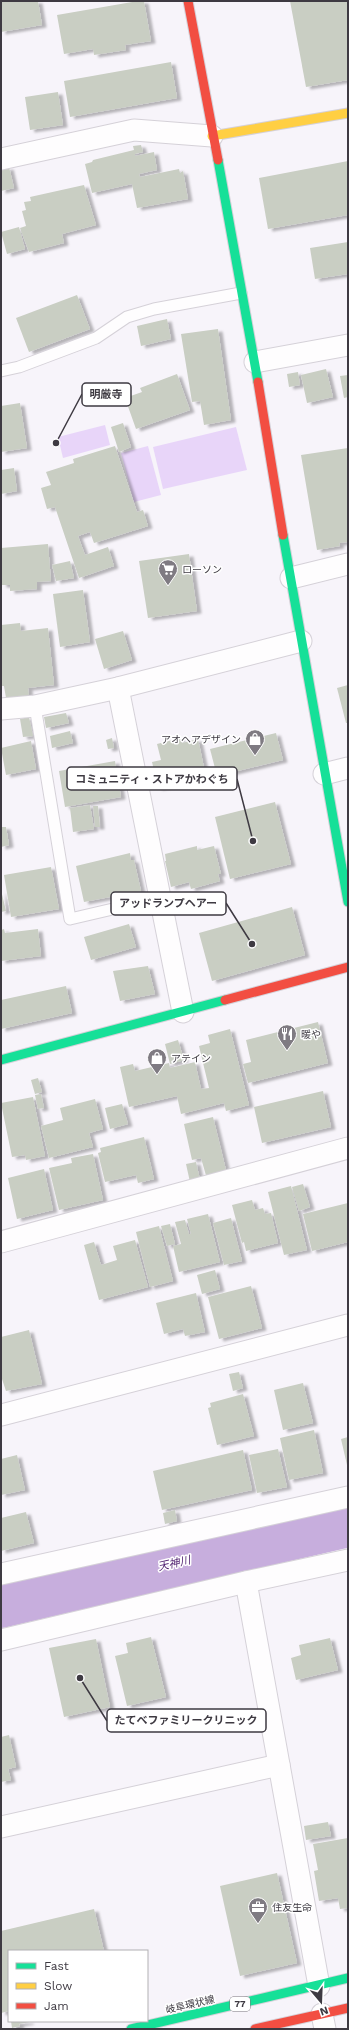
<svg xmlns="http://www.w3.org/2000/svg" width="349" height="2030" font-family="'Work Sans','Noto Sans JP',sans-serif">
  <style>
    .green { fill: #e8d5f9 }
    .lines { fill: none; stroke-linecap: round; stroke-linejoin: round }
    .river { stroke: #c7aedd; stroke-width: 48 }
    .building { fill: #c9cec3; filter: url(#shadow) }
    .lane-casing { stroke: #d5d1d8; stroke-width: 13 }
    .street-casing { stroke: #d5d1d8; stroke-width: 23 }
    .fast-casing { stroke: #d5d1d8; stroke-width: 11 }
    .slow-casing { stroke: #d5d1d8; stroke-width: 11 }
    .jam-casing { stroke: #d5d1d8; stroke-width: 11 }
    .lane { stroke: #fefdfe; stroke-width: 11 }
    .street { stroke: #fefdfe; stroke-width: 21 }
    .fast { stroke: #16e098; stroke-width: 9 }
    .slow { stroke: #ffcf43; stroke-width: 9 }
    .jam { stroke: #f24e42; stroke-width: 9 }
    .labels { text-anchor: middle; stroke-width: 3; stroke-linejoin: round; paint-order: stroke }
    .shield { fill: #fff; stroke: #78757b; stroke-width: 1 }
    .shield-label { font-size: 9px; font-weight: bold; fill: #3e3a42 }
    .poi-label { font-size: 10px; fill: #3e3a42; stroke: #fff; text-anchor: start }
    .street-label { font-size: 10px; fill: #3e3a42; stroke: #fff }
    .water-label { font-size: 11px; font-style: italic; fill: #512371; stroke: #fff }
    .leader { fill: none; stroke: #3e3a42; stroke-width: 1.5 }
    .callout-dot { fill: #3e3a42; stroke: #fff; stroke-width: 1.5 }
    .callout { fill: #fff; stroke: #3e3a42; stroke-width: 1.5 }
    .callout-label { font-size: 11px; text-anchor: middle; font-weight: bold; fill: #3e3a42 }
  </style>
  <defs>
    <filter id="shadow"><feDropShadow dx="4.5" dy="2.5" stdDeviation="1" flood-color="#0004"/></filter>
  </defs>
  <rect width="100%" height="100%" fill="#f7f4fa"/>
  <g class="green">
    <path d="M105,425L110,445L63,458L58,437Z"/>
    <path d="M236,427L247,470L163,489L153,447Z"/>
    <path d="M148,446L161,495L134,502L121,453Z"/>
  </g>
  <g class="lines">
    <path class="river" d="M1,1604L348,1523"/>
  </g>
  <g class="building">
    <path d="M1,1H38L42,25L1,32Z"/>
    <path d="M138,1H144L151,41L125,45L126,50L94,55L93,49L64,54L57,15Z"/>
    <path d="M290,1H348V80L306,87Z"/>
    <path d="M171,62L177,98L70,117L64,81Z"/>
    <path d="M58,92L63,125L30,130L25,97Z"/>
    <path d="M141,145L143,152L135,154V156L154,152L157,170L139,174L140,177L179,169L180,173L183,171L188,199L137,208L132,184L92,193L85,164L92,162L93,160L134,150L133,146Z"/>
    <path d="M348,161V215L268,229L259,178Z"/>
    <path d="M9,167L14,188L1,191V169Z"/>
    <path d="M84,185L96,225L62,234L64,243L29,252L20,228L26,226L22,211L26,210L24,202L31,201L30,197Z"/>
    <path d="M19,227L25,249L7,254L1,232Z"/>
    <path d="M348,242V274L315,279L310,248Z"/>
    <path d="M77,295L90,329L29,352L16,318Z"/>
    <path d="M167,319L171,339L141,346L137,326Z"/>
    <path d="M218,329L231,420L204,425L200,401L192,402L181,334Z"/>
    <path d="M326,369L333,397L307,403L301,375Z"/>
    <path d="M298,372L300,385L289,387L287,374Z"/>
    <path d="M177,374L190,410L136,429L125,398L142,392L140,388Z"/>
    <path d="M348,375V397L344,398L340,376Z"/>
    <path d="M20,403L27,448L1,452V406Z"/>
    <path d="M123,423L131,447L119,452L111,427Z"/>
    <path d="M115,446L137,512L143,510L148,526L94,543L90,532L78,536L85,555L108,547L114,566L79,578L55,507L47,509L41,488L51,485L46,472L74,463L73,459Z"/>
    <path d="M348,448V542L339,543L340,546L317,550L301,455Z"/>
    <path d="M14,468L17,491L1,494V470Z"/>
    <path d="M48,544L51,581L37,582V589L10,591V585H2L1,548Z"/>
    <path d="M189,554L197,611L148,618L139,561Z"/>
    <path d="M70,561L74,578L56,581L52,565Z"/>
    <path d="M83,590L90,642L60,647L53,594Z"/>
    <path d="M20,623L21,631L48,628L54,685L28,688L29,696L6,698L4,686H1V625Z"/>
    <path d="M123,631L132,660L104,669L95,639Z"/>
    <path d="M348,685V723H346L337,688Z"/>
    <path d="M66,713L69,723L46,728L44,717Z"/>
    <path d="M29,717L33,736L23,737L20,719Z"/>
    <path d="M70,731L73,743L52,748L50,736Z"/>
    <path d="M276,733L283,760L217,776L210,749Z"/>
    <path d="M112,738L114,748L108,749L106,740Z"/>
    <path d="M180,738L182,743L198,739L206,777L158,788L152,762L161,760L157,744Z"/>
    <path d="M31,741L36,769L6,775L1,748Z"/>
    <path d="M115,761L121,797L65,807L59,771Z"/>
    <path d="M275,802L291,864L230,879L215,817Z"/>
    <path d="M90,805L94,829L73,832L70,808Z"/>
    <path d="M93,806H98L100,827H95Z"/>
    <path d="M1,827H6L9,845L1,847Z"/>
    <path d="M197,846V850L214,846L221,874H218L220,881L191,889L189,882L171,887L165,861H166L165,854Z"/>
    <path d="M130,853L131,860H134L141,891L84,902L76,866Z"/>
    <path d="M51,867L59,909L11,917L4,875Z"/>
    <path d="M1,890L6,911L1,912Z"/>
    <path d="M292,907L305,955L212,981L199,933Z"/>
    <path d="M129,924L136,947L91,960L84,937Z"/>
    <path d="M4,929L5,933L38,929L41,956L1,961V930Z"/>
    <path d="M148,966L155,994L120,1001L113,971Z"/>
    <path d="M66,986L72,1013L1,1029V1000Z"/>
    <path d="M318,1022L328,1063L248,1083L243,1064L251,1062L246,1040Z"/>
    <path d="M230,1029L249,1105L226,1111L224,1103L181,1114L177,1096L129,1107L120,1067L133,1064L135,1071L169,1063L170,1068L195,1062L201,1089L209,1088L199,1046L210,1043L208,1035Z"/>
    <path d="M178,1040L184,1060L170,1064L165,1044Z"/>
    <path d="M38,1078L42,1092L35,1094L31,1080Z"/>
    <path d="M323,1091L331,1127L262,1143L254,1107Z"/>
    <path d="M41,1094L44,1108L38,1109L35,1095Z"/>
    <path d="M33,1097L45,1156L26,1160L25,1155L12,1157L1,1103Z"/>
    <path d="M95,1099L103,1129L89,1133L93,1147L49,1158L41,1126L63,1120L60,1108Z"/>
    <path d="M122,1104L128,1124L110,1129L105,1108Z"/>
    <path d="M213,1117L227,1174L207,1179L201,1158L192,1160L184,1124Z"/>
    <path d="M144,1137L154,1179L138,1183L136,1175L105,1182L98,1153L101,1152L100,1148Z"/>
    <path d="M93,1154L103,1200L59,1210L49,1168L72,1163L71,1158Z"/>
    <path d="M196,1162L200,1180L190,1182L186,1164Z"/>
    <path d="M44,1169L53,1210L17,1219L8,1178Z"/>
    <path d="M303,1184L310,1207L299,1211L292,1187Z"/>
    <path d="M291,1186L307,1250L284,1255L268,1192Z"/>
    <path d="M252,1200L255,1210L263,1208L265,1214L271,1213L278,1243L246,1251L244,1242L242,1243L232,1205Z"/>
    <path d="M348,1203V1242L312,1251L303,1214Z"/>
    <path d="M208,1214L220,1262L179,1272L173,1246L181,1244L175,1222L185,1220L189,1234H191L187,1219Z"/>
    <path d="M231,1218L242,1261L224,1265L213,1223Z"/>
    <path d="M170,1224L175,1244L167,1246L161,1226Z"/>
    <path d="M159,1226L173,1281L150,1287L136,1232Z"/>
    <path d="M135,1240L148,1287L99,1300L84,1245L94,1242L101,1265L117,1260L113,1246Z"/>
    <path d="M215,1270L220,1289L202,1294L197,1275Z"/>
    <path d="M251,1286L262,1328L219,1339L208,1297Z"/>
    <path d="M196,1293L205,1332L185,1336L183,1329L164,1334L156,1303Z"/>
    <path d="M29,1330L42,1384L6,1391L1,1376V1337Z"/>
    <path d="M239,1372L243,1388L233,1391L229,1374Z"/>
    <path d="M303,1383L313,1423L283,1430L274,1390Z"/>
    <path d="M243,1394L254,1436L217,1445L208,1408L211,1407L210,1403Z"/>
    <path d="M314,1430L323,1473L289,1480L280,1438Z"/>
    <path d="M348,1437V1465H347L341,1439Z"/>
    <path d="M278,1449L287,1487L257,1493L249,1455Z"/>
    <path d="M243,1450L252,1490L162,1510L153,1471Z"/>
    <path d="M17,1455L25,1490L1,1495V1459Z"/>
    <path d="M175,1510L177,1521L165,1524L163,1513Z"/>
    <path d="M26,1512L34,1543L1,1551V1518Z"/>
    <path d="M151,1637L166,1697L127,1706L115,1656L128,1653L126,1643Z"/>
    <path d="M330,1638L338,1670L296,1680L291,1658L301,1655L299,1645Z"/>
    <path d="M96,1639L110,1707L64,1717L49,1648Z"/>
    <path d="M9,1735L16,1767L8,1769L11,1780L1,1782V1737Z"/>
    <path d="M328,1822L331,1836L306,1840L304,1826Z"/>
    <path d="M348,1838V1908L340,1909L338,1898L319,1901L314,1871L318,1870L313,1844Z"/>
    <path d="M277,1873L297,1963L240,1976L220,1886Z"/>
    <path d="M94,1909L104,1951H9V2011L1,2013V1931Z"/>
    <path d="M11,2021H29L30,2022L19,2024L20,2026L12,2028Z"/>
  </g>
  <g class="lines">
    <g class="lane-casing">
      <g id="lane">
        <path d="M1,371L19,367L96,338L127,317L154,309L241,293"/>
        <path d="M35,706L70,919L160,898"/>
      </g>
    </g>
    <g class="street-casing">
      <g id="street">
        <path d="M1,159L134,130L212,136"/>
        <path d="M255,362L348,345"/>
        <path d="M291,578L348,564"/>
        <path d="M118,688L183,1012"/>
        <path d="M1,709L35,706L118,688L301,641"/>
        <path d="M324,774L348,768"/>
        <path d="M1,1242L348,1148"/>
        <path d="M1,1415L348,1325"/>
        <path d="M1,1574L348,1497"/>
        <path d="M246,1582L319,1986"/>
        <path d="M1,1640L246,1582L348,1560"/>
        <path d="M1,1827L279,1765"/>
        <path d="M322,2014L325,2029"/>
      </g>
    </g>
    <g class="fast-casing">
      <g id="fast">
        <path d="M218,160L258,382"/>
        <path d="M283,535L348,902"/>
        <path d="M1,1060L225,1000"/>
        <path d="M131,2029L348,1978"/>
      </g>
    </g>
    <g class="slow-casing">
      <path id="slow" d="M212,136L348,113"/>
    </g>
    <g class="jam-casing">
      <g id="jam">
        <path d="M188,1L218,160"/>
        <path d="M258,382L283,535"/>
        <path d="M225,1000L348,967"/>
        <path d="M255,2029L348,2008"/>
      </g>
    </g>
    <use href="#lane" class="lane"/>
    <use href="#street" class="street"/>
    <use href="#fast" class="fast"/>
    <use href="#slow" class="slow"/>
    <use href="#jam" class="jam"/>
  </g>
  <defs>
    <g id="supermarket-pin" transform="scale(1)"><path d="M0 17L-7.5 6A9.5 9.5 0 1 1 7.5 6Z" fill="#7f7b82" stroke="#fff"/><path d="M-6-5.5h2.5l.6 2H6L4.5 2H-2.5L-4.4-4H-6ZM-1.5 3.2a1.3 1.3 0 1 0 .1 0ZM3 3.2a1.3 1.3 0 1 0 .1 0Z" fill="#fff"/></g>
    <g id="shop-pin" transform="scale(1)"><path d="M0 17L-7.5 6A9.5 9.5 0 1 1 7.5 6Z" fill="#7f7b82" stroke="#fff"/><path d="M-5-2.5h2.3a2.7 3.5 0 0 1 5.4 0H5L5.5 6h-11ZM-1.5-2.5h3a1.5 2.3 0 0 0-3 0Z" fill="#fff"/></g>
    <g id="restaurant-pin" transform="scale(1)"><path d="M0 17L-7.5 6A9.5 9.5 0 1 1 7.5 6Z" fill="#7f7b82" stroke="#fff"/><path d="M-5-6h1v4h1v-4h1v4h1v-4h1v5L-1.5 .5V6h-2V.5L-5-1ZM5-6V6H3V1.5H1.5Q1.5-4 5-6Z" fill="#fff"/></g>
    <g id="office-pin" transform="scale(1)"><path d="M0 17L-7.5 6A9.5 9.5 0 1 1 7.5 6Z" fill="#7f7b82" stroke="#fff"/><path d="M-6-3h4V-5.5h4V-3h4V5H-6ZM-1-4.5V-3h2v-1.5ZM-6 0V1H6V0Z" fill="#fff"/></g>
  </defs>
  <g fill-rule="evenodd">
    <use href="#supermarket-pin" x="168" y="569"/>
    <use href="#shop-pin" x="255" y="739"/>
    <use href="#restaurant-pin" x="287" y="1034"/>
    <use href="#shop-pin" x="157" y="1058"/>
    <use href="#office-pin" x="258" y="1907"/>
  </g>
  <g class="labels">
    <rect class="shield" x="230" y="1997" width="20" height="14" rx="3"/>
    <g class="shield-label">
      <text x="240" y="2007">77</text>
    </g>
    <g class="poi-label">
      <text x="182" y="573">ローソン</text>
      <text x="241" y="743" text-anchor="end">アオヘアデザイン</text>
      <text x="301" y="1038">暖や</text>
      <text x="171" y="1062">アテイン</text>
      <text x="272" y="1911">住友生命</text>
    </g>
    <g class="street-label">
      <text transform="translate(190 2004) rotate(-13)" y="4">岐阜環状線</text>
    </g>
    <g class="water-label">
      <text transform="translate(174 1563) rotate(-13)" y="4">天神川</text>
    </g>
  </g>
  <path class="leader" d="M56 443L82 394M253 841L237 779M252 944L226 903M80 1678L107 1721"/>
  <g class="callout-dot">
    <circle cx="56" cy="443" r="4"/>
    <circle cx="253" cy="841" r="4"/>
    <circle cx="252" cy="944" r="4"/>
    <circle cx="80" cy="1678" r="4"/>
  </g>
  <g class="callout">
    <rect x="82" y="383" width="49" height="23" rx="4"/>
    <rect x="67" y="767" width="170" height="23" rx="4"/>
    <rect x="111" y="892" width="115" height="23" rx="4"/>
    <rect x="107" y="1709" width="159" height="23" rx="4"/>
  </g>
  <g class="callout-label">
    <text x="106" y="398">明厳寺</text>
    <text x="152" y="783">コミュニティ・ストアかわぐち</text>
    <text x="168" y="907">アッドランプヘアー</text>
    <text x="186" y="1724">たてべファミリークリニック</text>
  </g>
  <rect width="349" height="2030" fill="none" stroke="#3e3a42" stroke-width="4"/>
  <rect x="8" y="1950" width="140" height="72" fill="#ffffff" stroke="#b2b0b3"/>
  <rect x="16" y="1963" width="20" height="6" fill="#16e098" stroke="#b2b0b3"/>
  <text x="44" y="1970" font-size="12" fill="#3e3a42">Fast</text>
  <rect x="16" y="1983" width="20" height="6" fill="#ffcf43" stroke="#b2b0b3"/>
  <text x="44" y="1990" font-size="12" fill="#3e3a42">Slow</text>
  <rect x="16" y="2003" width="20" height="6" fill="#f24e42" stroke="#b2b0b3"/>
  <text x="44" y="2010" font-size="12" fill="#3e3a42">Jam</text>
  <g transform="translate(321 2002) rotate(161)" stroke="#ffffff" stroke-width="3" paint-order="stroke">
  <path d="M0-3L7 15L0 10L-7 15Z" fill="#3e3a42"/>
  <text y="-6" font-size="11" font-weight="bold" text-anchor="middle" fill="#3e3a42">N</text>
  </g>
</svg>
